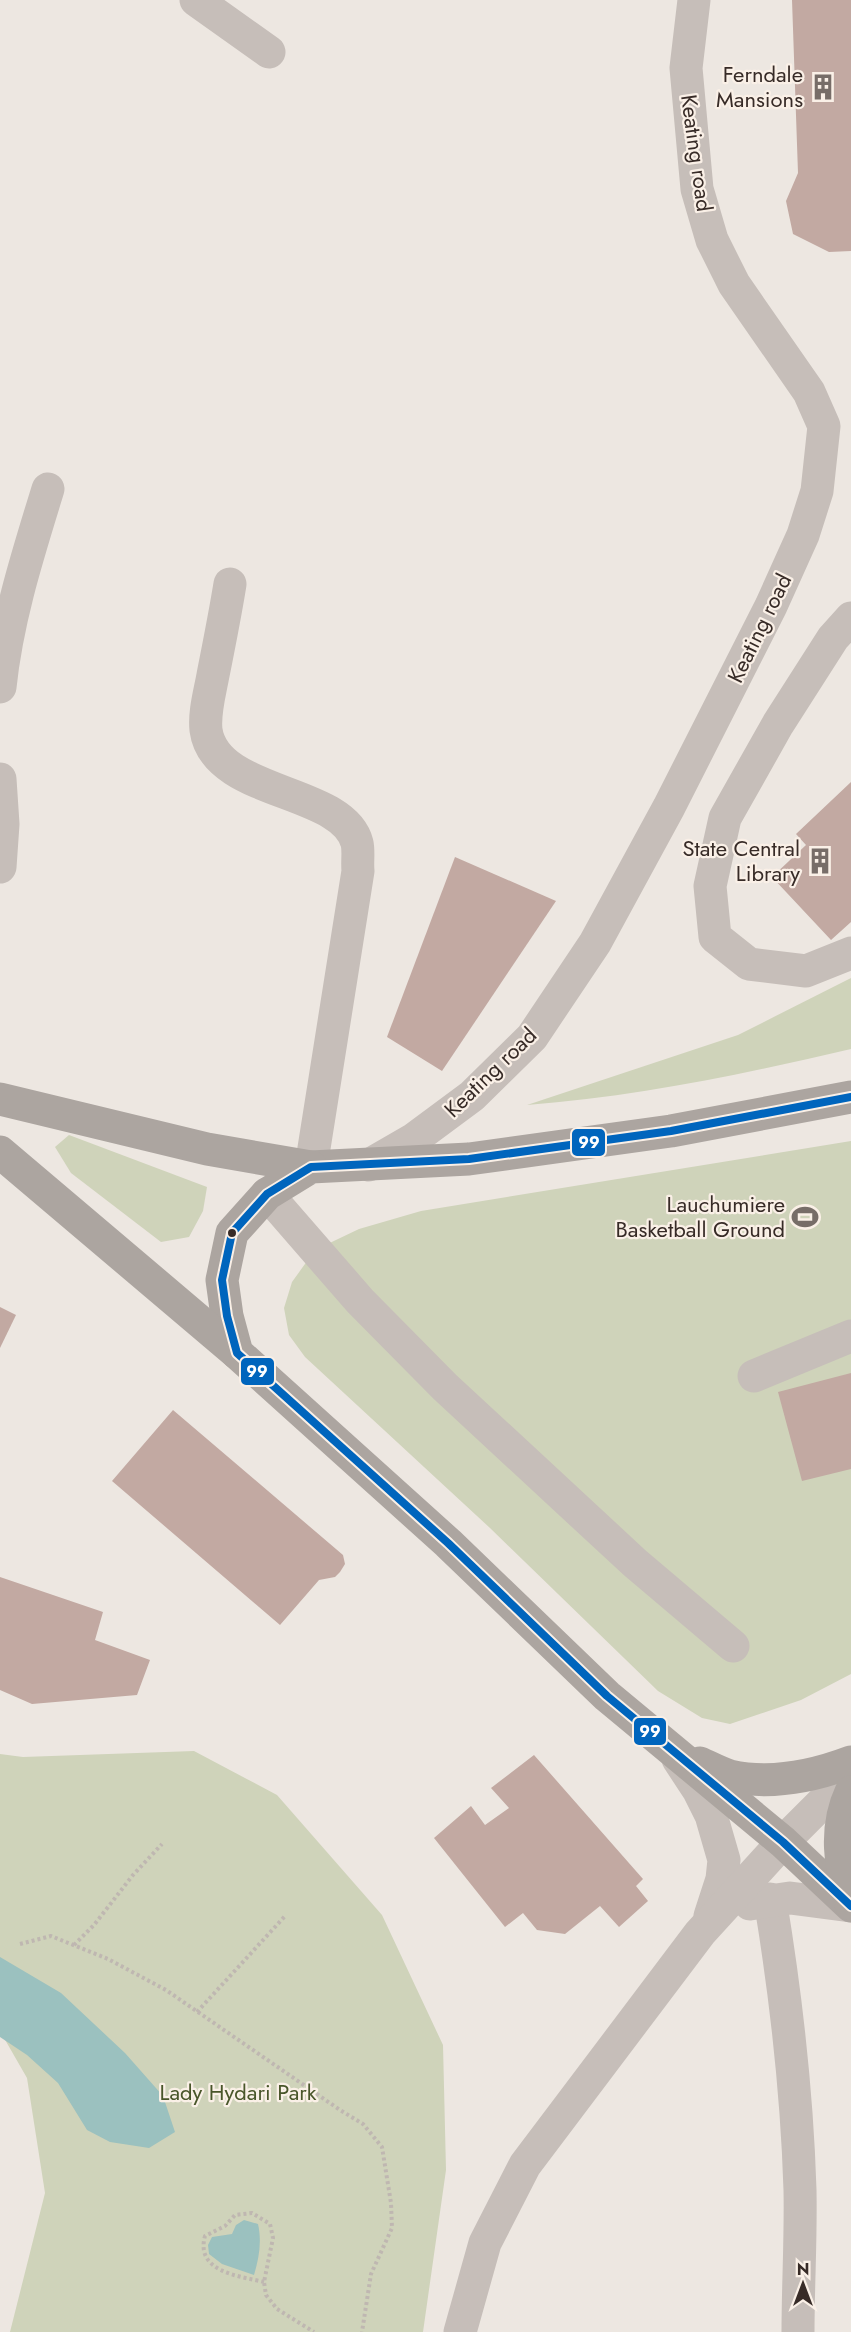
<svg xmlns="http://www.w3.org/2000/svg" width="851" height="2332" font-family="Jost,sans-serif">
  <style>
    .green { fill: #cfd3ba }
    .water { fill: #9bc1bf }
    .building { fill: #c2a9a2 }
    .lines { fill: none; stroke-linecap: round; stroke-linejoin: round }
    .path { stroke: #bfb7b1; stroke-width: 4; stroke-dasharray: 3 3; stroke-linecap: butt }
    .minor { stroke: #c6beb9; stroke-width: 33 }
    .highway { stroke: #aca5a0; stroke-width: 33 }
    .bus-1-casing { stroke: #faf0e7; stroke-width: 12 }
    .bus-1 { stroke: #0065bd; stroke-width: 8 }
    .bus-dot { fill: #372b27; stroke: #faf0e7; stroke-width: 2 }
    .labels { text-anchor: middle; stroke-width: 4.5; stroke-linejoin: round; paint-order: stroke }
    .poi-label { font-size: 22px; fill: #372b27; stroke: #faf0e7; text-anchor: end }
    .street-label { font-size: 22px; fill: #372b27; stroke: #faf0e7 }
    .park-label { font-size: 22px; fill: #49562a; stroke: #faf0e7 }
    .line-badge { stroke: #faf0e7; stroke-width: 2 }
    .badge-label { font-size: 16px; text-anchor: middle; font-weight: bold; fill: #fff }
  </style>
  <rect width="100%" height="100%" fill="#ede7e1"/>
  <g class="green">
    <path d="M851,978V1049C744,1074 636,1097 527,1105L738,1035Z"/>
    <path d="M69,1135L207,1187L203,1211L189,1237L161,1242L71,1173L55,1147Z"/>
    <path d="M851,1141V1674L801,1700L730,1724L702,1718L658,1691L490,1528L305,1357L289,1335L284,1308L292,1282L315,1250L359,1229L421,1211Z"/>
    <path d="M194,1751L277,1795L382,1915L443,2045L446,2170L423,2332H10L45,2193L27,2078L0,2031V1754L23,1757Z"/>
  </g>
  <g class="water">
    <path d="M0,1957L61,1993L125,2053L163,2096L175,2132L149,2148L110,2142L87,2130L58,2083L27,2055L0,2037Z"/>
    <path d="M244,2220L258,2224C262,2242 259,2258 254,2275L222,2264L209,2254L208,2245L212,2237L232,2234L236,2225Z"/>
  </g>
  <g class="building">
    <path d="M792,0H851V251L829,252L793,234L786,201L798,173Z"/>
    <path d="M851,782V922L831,940L772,877L806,845L796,834Z"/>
    <path d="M455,857L556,901L442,1071L387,1037Z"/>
    <path d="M0,1307L16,1315L0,1348Z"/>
    <path d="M851,1373V1469L802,1481L778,1392Z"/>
    <path d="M173,1410L343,1555L345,1564L340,1572L335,1577L319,1580L280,1625L112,1481Z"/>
    <path d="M0,1577L103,1612L95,1640L150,1660L137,1695L32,1704L0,1690Z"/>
    <path d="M534,1755L643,1879L636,1886L648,1901L619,1927L600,1906L565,1934L537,1930L523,1913L505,1927L434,1838L471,1806L485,1825L509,1808L491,1788Z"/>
  </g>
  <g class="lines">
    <g class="path">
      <path d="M20,1944L51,1936L108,1959L166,1990L340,2110L363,2124L382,2147L391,2203L392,2228L371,2274L362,2332"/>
      <path d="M74,1945L94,1925L133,1875L162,1844"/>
      <path d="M197,2012L286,1915"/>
      <path d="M264,2282C239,2276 195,2272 205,2236L225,2226L235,2215L252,2213L270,2224L273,2238L264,2282L266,2295L277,2309L314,2332"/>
    </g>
    <g class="minor">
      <path d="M196,0L269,52"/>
      <path d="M230,584C225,615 219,645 213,675C210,692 204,712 206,730C215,796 343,788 357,843C359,851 357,862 358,871L311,1167"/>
      <path d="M851,618L833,638L778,724L725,818L710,886L715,937L749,964L806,971L851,953"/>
      <path d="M0,687C7,619 28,554 48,489"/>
      <path d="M0,779L3,824L0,867"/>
      <path d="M369,1165L414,1139L472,1096L532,1037L595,943L669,807L771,606L803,535L817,491L824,426L809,392L734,284L712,240L697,189L686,68L694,0"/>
      <path d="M267,1194L360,1301L445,1387L635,1563L733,1646"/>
      <path d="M754,1376L851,1336"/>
      <path d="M678,1759L699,1791L711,1815L724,1860L722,1879L710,1916"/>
      <path d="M770,1899C786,1996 797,2092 800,2190C801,2237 798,2285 798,2332"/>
      <path d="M750,1904L790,1898L851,1906"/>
      <path d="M460,2332L485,2243L525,2165L700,1933L783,1842L851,1774"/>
    </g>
    <g class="highway">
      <path d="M851,1097L671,1131L469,1159L311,1167L267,1194L232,1233L222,1280L227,1316L237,1353L448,1543L607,1696L783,1842L851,1906"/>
      <path d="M0,1099L207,1149L311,1167"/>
      <path d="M0,1152L237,1353"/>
      <path d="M700,1763C709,1767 720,1773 730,1776C770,1785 814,1776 851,1762"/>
      <path d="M851,1792C834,1828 840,1867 851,1904"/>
    </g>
    <g class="bus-1-casing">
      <path id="bus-1" d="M851,1097L671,1131L469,1159L311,1167L267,1194L232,1233L222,1280L227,1316L237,1353L448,1543L607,1696L783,1842L851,1906"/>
    </g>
    <use href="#bus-1" class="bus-1"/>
  </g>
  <defs>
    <g id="building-bare" transform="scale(2.07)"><path d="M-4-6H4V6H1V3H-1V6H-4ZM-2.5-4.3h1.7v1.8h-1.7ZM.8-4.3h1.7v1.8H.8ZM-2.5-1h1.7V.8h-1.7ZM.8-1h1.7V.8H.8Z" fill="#776d68" stroke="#faf0e7" stroke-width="2.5" paint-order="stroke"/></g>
    <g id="stadium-bare" transform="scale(2.07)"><path d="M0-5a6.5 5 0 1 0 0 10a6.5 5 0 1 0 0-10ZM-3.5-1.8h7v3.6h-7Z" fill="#776d68" stroke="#faf0e7" stroke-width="2.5" paint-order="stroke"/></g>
  </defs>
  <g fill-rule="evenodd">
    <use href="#building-bare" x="823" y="87"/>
    <use href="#building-bare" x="820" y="861"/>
    <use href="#stadium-bare" x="805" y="1217"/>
  </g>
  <circle class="bus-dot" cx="232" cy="1233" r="5"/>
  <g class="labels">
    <g class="poi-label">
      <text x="803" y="82">Ferndale<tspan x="803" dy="25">Mansions</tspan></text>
      <text x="800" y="856">State Central<tspan x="800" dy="25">Library</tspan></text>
      <text x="785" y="1212">Lauchumiere<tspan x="785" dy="25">Basketball Ground</tspan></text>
    </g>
    <g class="street-label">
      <text transform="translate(697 153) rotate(82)" y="8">Keating road</text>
      <text transform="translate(759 628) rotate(-64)" y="8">Keating road</text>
      <text transform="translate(490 1072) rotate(-44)" y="8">Keating road</text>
    </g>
    <g class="park-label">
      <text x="238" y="2100">Lady Hydari Park</text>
    </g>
  </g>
  <g class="line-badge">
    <rect x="571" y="1128" width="35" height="29" rx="6" fill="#0065bd"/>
    <rect x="240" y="1357" width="35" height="29" rx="6" fill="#0065bd"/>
    <rect x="633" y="1717" width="34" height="29" rx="6" fill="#0065bd"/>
  </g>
  <g class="badge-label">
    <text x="589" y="1148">99</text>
    <text x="257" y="1377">99</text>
    <text x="650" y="1737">99</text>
  </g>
  <g transform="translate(803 2284)" stroke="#faf0e7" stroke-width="4.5" paint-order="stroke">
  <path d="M0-4.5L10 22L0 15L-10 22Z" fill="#372b27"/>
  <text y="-9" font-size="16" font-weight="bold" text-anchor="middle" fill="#372b27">N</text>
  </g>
</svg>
